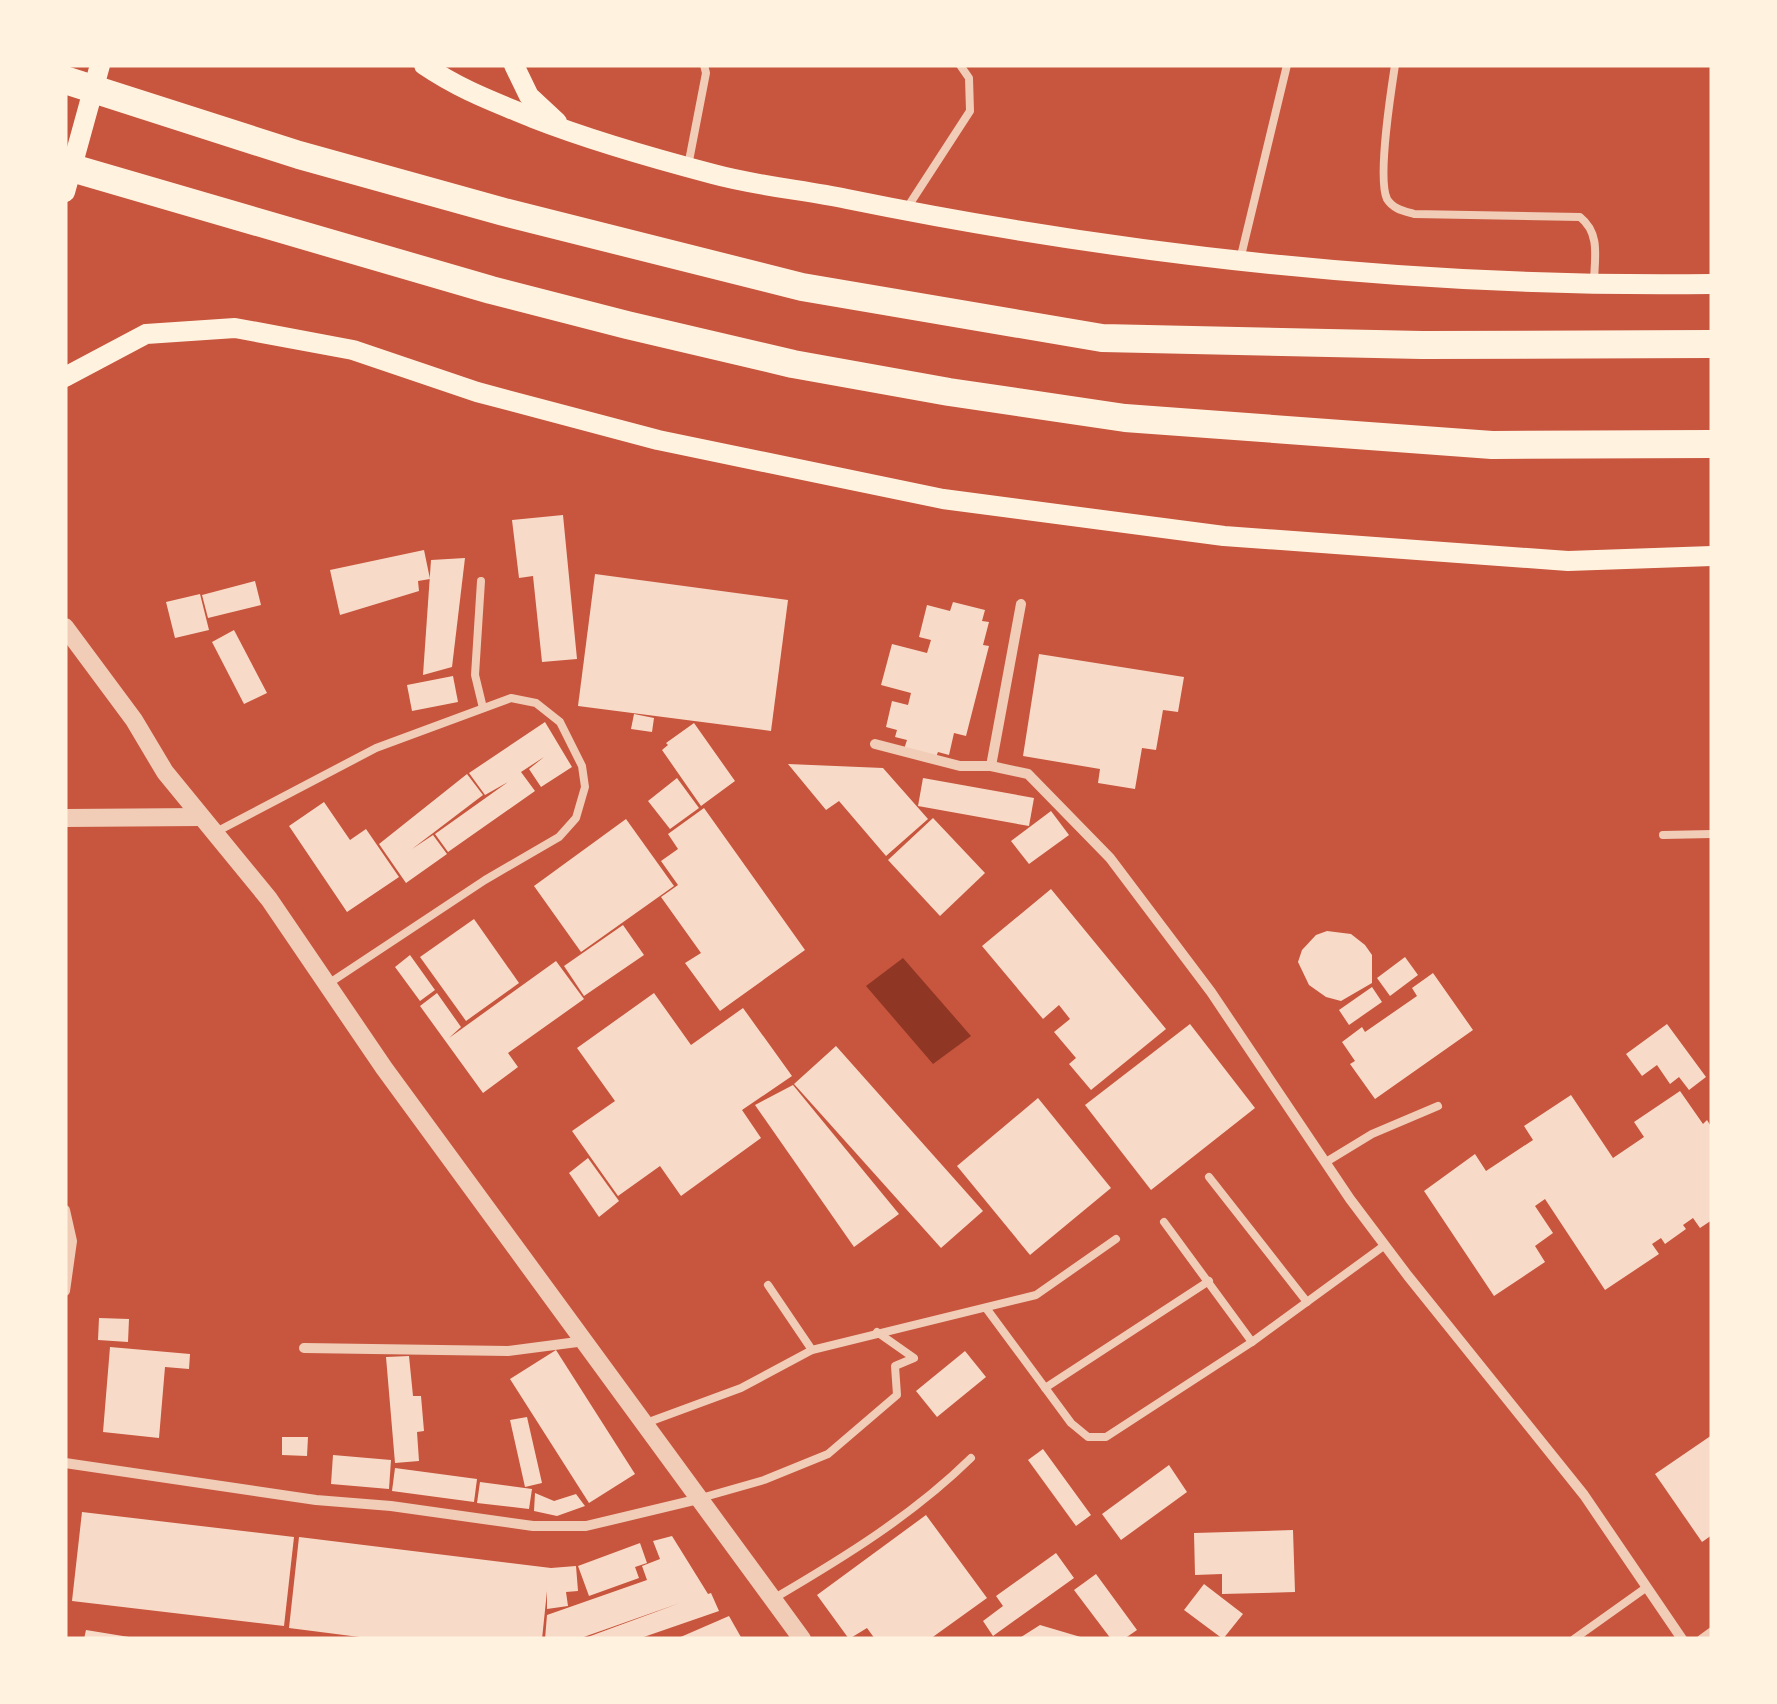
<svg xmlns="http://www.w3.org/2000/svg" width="1777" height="1704" font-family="Karla,sans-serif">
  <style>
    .water { fill: #8f3625 }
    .building { fill: #f7dbc8 }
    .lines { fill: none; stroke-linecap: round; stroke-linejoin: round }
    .service { stroke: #f1ccb7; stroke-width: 8 }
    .minor { stroke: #f1ccb7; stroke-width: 10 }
    .tertiary { stroke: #f1ccb7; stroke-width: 18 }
    .secondary { stroke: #fff3e0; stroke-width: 20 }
    .trunk { stroke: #fff3e0; stroke-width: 28 }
  </style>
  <rect width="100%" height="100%" fill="#c8553d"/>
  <path class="water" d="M903,958L971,1036L933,1064L866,986Z"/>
  <g class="building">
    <path d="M563,515L577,659L542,662L533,576L519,578L512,520Z"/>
    <path d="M424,550L430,579L418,581L419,591L340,615L330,570Z"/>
    <path d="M465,558L452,667L423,675L431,560Z"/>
    <path d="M595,574L788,600L771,731L578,706Z"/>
    <path d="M255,581L261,605L208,618L202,595Z"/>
    <path d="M200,594L209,630L175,638L166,602Z"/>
    <path d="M953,602L985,610L982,621L989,622L983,645L989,646L966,736L954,733L949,755L938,752L936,757L904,749L907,740L895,737L897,730L886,727L892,701L908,705L911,693L881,685L892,644L927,653L931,640L919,637L927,605L950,611Z"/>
    <path d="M234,630L267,693L244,704L212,642Z"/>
    <path d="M1039,654L1184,677L1178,712L1163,710L1156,750L1142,748L1135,789L1098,783L1100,769L1023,756Z"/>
    <path d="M453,676L458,702L412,711L407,685Z"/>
    <path d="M634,714L654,718L652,732L631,729Z"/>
    <path d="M545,722L572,767L541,787L529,769L544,757L521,772L535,791L448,852L435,834L508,782L485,795L469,773Z"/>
    <path d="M694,723L735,781L701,806L662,750L668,745L666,743Z"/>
    <path d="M788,764L883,768L928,819L886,856L839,801L826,810Z"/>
    <path d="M467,774L483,795L412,849L433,835L447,854L406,883L379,844Z"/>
    <path d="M677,778L699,808L670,829L648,801Z"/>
    <path d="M923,778L1034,798L1029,826L918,806Z"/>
    <path d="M324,802L350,840L366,829L399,877L347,912L289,826Z"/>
    <path d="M704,808L805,950L720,1011L685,963L701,953L661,897L678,885L661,861L678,849L668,834Z"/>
    <path d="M1051,811L1069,835L1029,864L1011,841Z"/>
    <path d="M933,818L985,873L940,916L888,860Z"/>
    <path d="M626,819L674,886L581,952L534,886Z"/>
    <path d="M1051,889L1166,1029L1091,1090L1069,1064L1076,1058L1054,1032L1070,1019L1059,1005L1043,1019L982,946Z"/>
    <path d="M474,919L519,983L466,1021L420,957Z"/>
    <path d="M623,925L644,955L584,996L564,966Z"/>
    <path d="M1327,931L1351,934L1365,945L1372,955V983L1341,1001L1326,997L1309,985L1298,962L1302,950L1316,935Z"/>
    <path d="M410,955L435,990L420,1001L395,967Z"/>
    <path d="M1405,957L1418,975L1390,996L1377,978Z"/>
    <path d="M556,961L584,999L508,1053L518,1067L483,1093L420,1006L437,993L461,1027L449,1038Z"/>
    <path d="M1433,973L1473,1030L1375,1099L1350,1064L1355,1061L1342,1042L1362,1027L1365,1032L1417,996L1412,988Z"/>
    <path d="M1372,987L1382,1002L1349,1025L1339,1010Z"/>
    <path d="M654,993L691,1045L743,1008L792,1076L742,1110L761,1138L681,1196L660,1166L618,1196L572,1131L615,1101L577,1048Z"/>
    <path d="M1190,1024L1255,1108L1151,1190L1085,1105Z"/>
    <path d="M1667,1024L1706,1077L1689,1090L1679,1077L1670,1084L1657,1065L1642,1076L1626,1054Z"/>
    <path d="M836,1046L983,1211L941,1248L794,1084Z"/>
    <path d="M793,1085L899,1214L854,1247L755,1105Z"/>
    <path d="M1680,1091L1703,1124L1707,1120L1712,1128V1220L1700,1228L1693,1218L1683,1225L1686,1229L1665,1244L1661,1238L1652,1244L1659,1254L1605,1290L1545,1199L1535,1206L1553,1233L1535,1246L1545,1262L1494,1296L1424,1191L1475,1154L1486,1171L1533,1140L1524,1126L1571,1095L1613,1158L1644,1137L1634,1122Z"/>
    <path d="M1038,1098L1111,1188L1030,1255L957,1166Z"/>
    <path d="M588,1158L619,1201L599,1217L569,1173Z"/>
    <path d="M99,1318L129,1319L128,1342L98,1340Z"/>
    <path d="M110,1347L190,1354L189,1369L165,1367L159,1438L103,1432Z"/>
    <path d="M556,1350L635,1474L589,1503L510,1379Z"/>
    <path d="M965,1351L986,1377L937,1417L916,1391Z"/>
    <path d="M409,1356L413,1396H421L424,1431L417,1432L419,1461L395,1463L386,1357Z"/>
    <path d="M527,1417L542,1483L525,1487L510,1420Z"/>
    <path d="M1712,1435V1535L1702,1542L1655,1474Z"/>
    <path d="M282,1437H308L307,1456L282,1455Z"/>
    <path d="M1043,1449L1091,1515L1076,1526L1028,1460Z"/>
    <path d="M333,1455L391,1460L389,1489L331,1484Z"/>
    <path d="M1169,1465L1187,1492L1121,1540L1102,1514Z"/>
    <path d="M395,1468L477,1479L474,1502L392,1491Z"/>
    <path d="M480,1482L532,1489L529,1509L477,1503Z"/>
    <path d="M535,1493L554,1501L576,1494L585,1506L557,1516L534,1511Z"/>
    <path d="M82,1512L294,1537L284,1626L72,1601Z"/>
    <path d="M926,1515L987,1598L930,1639H875L867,1628L849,1639L817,1595Z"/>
    <path d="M1293,1530L1295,1592L1222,1594V1574L1195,1575L1194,1533Z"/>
    <path d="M672,1536L708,1594L711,1593L719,1611L638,1639L585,1638L680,1603L578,1639H545L547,1615L647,1580L642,1566L660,1559L653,1541Z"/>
    <path d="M299,1537L551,1568L576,1566L578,1591L566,1592L568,1606L547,1609V1591L542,1639H375L289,1628Z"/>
    <path d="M640,1543L647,1563L635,1567L639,1578L589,1596L578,1566Z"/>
    <path d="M1056,1553L1074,1578L993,1636L983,1621L1003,1606L996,1596Z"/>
    <path d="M1096,1574L1137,1630L1124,1639H1111L1074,1590Z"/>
    <path d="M1204,1584L1243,1614L1223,1639L1184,1610Z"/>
    <path d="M729,1616L742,1639H676Z"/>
    <path d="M1040,1625L1084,1638V1639H1018Z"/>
    <path d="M86,1630L129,1637V1639H84Z"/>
  </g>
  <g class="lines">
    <g class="service">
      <path d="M1395,65C1391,91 1377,178 1387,199C1393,209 1404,211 1414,214L1580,217C1600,233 1595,256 1594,280"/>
      <path d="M688,166L706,73L704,65"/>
      <path d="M907,208L970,111L969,78L960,65"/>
      <path d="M1240,260L1287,65"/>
      <path d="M481,581L475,675L483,708"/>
      <path d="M214,833L376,748L511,698L536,703L560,722L582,766L585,787L576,818L559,837L485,880L328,984"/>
      <path d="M1663,835L1712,834"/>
      <path d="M1326,1162L1372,1134L1438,1106"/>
      <path d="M1209,1177L1307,1302"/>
      <path d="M1164,1222L1252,1342"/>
      <path d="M768,1285L812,1350"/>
      <path d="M986,1308L1071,1423L1088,1437H1106L1252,1342L1385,1245"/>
      <path d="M1045,1388L1209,1281"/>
      <path d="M646,1423L741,1388L812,1350L1036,1295L1116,1239"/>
      <path d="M701,1498L764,1480L828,1454L897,1395L895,1366L914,1358L877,1332"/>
      <path d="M773,1599C843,1558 913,1515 971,1458"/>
      <path d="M1574,1639L1647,1587"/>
      <path d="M1701,1639L1712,1631"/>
    </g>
    <g class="minor">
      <path d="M875,744L960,766H991L1028,774L1110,858L1211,992L1350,1199L1408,1276L1584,1495L1682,1639"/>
      <path d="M991,766L1021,604"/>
      <path d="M65,1210L72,1241L65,1291"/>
      <path d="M304,1348L508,1351L585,1341"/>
      <path d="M65,1463L316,1500L391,1506L533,1526H586L699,1499"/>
    </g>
    <g class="tertiary">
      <path d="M65,627L134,720L165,772L269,899L384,1068L802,1639"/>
      <path d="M65,818L201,817"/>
    </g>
    <g class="secondary">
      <path d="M424,65C461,90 492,101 533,118C592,141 652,158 713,174C757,186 803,190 847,199C1132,257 1421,288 1712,284"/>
      <path d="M514,65L529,96L557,122"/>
      <path d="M65,192L100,65"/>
      <path d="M65,377L146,334L235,328L353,350L477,392L658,440L943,499L1224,536L1568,561L1712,556"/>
    </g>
    <g class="trunk">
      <path d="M65,80L299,155L504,212L802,287L1102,338L1422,345L1712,344"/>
      <path d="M65,166L491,290L627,325L793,364L949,392L1125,418L1492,445L1712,444"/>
    </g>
  </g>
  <rect width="1777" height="1704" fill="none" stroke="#fff3e0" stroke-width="135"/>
</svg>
